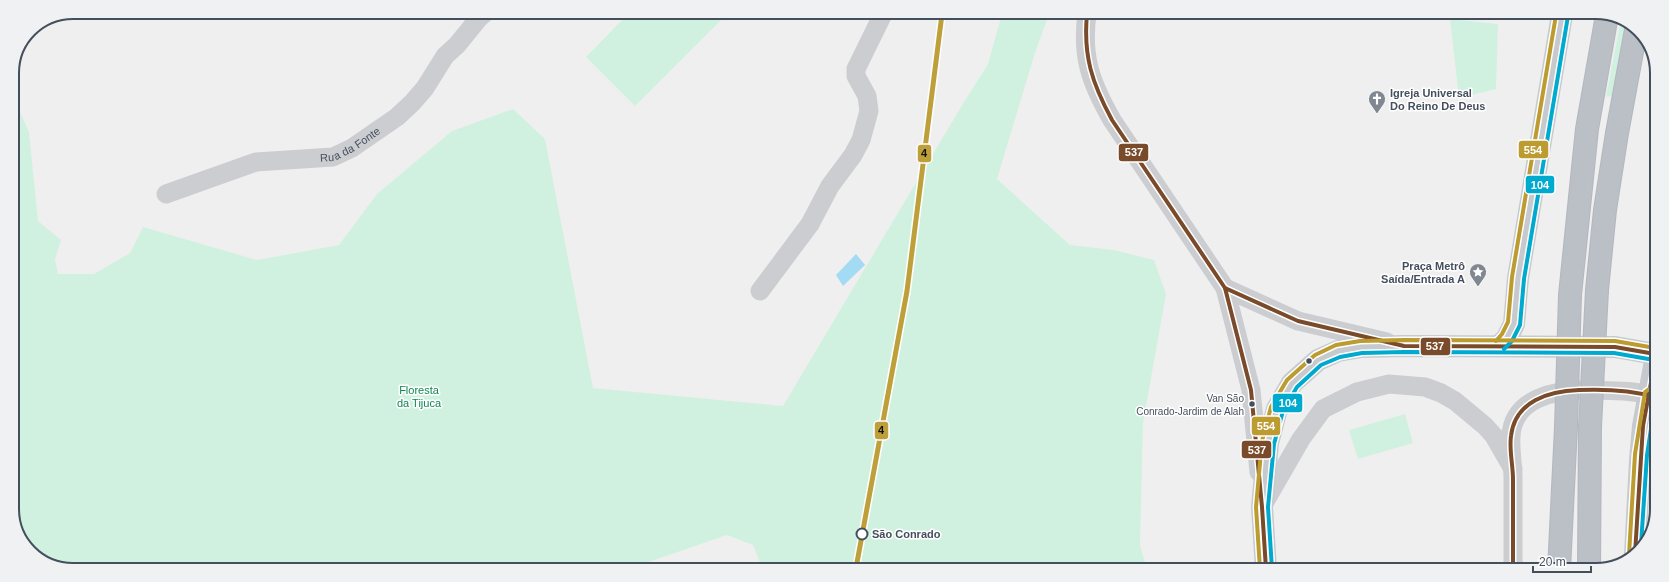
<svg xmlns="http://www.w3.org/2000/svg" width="1669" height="582" font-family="Arial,sans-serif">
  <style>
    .green { fill: #d1f1e0 }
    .water { fill: #a2dbf3 }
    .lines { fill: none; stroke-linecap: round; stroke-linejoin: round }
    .highway-casing { stroke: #b3b7bf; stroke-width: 24 }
    .minor { stroke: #cbcdd0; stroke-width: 19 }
    .major { stroke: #c6cace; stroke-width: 22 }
    .highway { stroke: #bbbfc6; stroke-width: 22 }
    .highway-bridge-casing { stroke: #b3b7bf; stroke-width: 24; stroke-linecap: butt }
    .highway-bridge { stroke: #bbbfc6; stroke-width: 22 }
    .bus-1-casing { stroke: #fff; stroke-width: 7 }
    .bus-2-casing { stroke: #fff; stroke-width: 7 }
    .bus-3-casing { stroke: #fff; stroke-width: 7 }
    .bus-1 { stroke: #7a4b2a; stroke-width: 4 }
    .bus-2 { stroke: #00a9ce; stroke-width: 4 }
    .bus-3 { stroke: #bc9b30; stroke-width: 4 }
    .metro-1-casing { stroke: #fff; stroke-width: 8 }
    .metro-1 { stroke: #bea03b; stroke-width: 5 }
    .bus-dot { fill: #444f5d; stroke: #fff; stroke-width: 1.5 }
    .stop-dot { fill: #fff; stroke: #444f5d; stroke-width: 2 }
    .labels { text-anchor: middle; stroke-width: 3; stroke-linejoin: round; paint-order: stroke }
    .bus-label { font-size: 10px; fill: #444f5d; stroke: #fff; text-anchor: end }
    .poi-label { font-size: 11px; font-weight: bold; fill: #444f5d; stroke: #fff; text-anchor: start }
    .street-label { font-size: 11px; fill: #444f5d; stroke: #fff }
    .park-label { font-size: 11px; fill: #0d8654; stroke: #fff }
    .stop-label { font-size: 11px; font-weight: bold; fill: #444f5d; stroke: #fff; text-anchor: start }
    .rim { fill: none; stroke: #444f5d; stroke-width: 2 }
    .line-badge { stroke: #fff; stroke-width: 1.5 }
    .badge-label { font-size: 11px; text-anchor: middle; font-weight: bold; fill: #fff }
    .pale-badge-label { font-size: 11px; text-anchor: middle; font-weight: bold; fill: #111 }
  </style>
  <rect width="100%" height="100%" fill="#f0efef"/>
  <g class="green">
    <path d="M629,13H719L723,18L635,106L586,57Z"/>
    <path d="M1002,14H1049L1035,53L997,179L1070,245L1114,250L1154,260L1166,294L1143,423L1140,546L1147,569L762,568L753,545L727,535L637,566L594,568L54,567L25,546L12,513V94L29,132L38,221L61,240L55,259L58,274H94L130,253L143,227L257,260L339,245L377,194L452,131L513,109L545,139L593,388L783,406L961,107L988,64Z"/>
    <path d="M1450,19L1498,24L1496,89L1459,98Z"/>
    <path d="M1621,19L1627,24L1612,96L1606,97Z"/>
    <path d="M1405,414L1413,443L1358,459L1349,430Z"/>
    <path d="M1654,464V516H1649L1651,476Z"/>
  </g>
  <path class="water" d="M856,254L865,265L843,286L836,275Z"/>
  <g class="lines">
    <g class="highway-casing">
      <g id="highway">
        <path d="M1597,290L1605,210L1617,133L1636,30"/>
        <path d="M1570,295L1587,129L1607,15"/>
        <path d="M1559,570L1566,427"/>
        <path d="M1589,570L1590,427"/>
      </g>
    </g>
    <g class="minor">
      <path d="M1087,14C1081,57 1091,83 1112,120L1225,288L1251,390L1259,472"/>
      <path id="s1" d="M166,194L256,162L333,157L352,148L397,117L412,103L425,88L445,56L457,45L479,18L485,13"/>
      <path d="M1225,288L1298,321L1387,342"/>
      <path d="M760,291L810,224L830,186L853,155L861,140L869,111L867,96L856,76V69L883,14"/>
      <path d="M1263,505L1301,439L1323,409L1357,392L1389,384L1425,387L1441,393L1455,401L1485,426L1494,436L1513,469"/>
      <path d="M1513,570C1513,539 1513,509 1513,478C1513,464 1510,450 1511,436C1513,398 1555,390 1585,390C1607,391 1633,389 1655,397"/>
    </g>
    <g class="major">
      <path d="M1500,345L1507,338L1514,324L1518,278L1562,15"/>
      <path d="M1635,555L1640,460L1643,426L1655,361"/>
      <path d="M1266,569L1262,507L1268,443L1277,409L1292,383L1318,360L1338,351L1361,347L1404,346L1615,347L1655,354"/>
    </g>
    <use href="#highway" class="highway"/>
    <g class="highway-bridge-casing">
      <g id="highway-bridge">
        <path d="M1566,427L1570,295"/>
        <path d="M1590,427L1597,290"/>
      </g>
    </g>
    <use href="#highway-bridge" class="highway-bridge"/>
    <g class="bus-1-casing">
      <g id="bus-1">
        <path d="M1087,14C1083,56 1092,83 1112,120L1225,288L1251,390L1262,507L1266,569"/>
        <path d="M1225,288L1298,321L1404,346L1615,347L1655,354"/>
        <path d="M1635,554L1643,426L1655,361"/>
        <path d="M1513,570C1513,539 1513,509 1513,479C1513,465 1509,450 1511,436C1515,401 1549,391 1579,390C1604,389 1631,390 1655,397"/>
      </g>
    </g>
    <g class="bus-2-casing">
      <g id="bus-2">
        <path d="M1504,349L1512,341L1520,325L1524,279L1568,16"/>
        <path d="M1641,545L1647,455L1655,403"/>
        <path d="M1272,569L1268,507L1274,444L1283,411L1297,387L1321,365L1340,357L1362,353L1404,352L1614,353L1654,360"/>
      </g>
    </g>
    <g class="bus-3-casing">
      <g id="bus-3">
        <path d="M1496,341L1502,334L1508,322L1512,277L1556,15"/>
        <path d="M1629,555L1635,454L1645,392L1649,389L1655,390"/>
        <path d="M1260,569L1256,507L1262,441L1271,407L1287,380L1315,355L1336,345L1360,341L1404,340L1615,341L1655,348"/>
      </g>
    </g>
    <use href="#bus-1" class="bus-1"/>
    <use href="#bus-2" class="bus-2"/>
    <use href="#bus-3" class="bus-3"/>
    <g class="metro-1-casing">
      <path id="metro-1" d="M856,568L907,291L942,14"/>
    </g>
    <use href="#metro-1" class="metro-1"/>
  </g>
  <defs>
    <g id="church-pin" transform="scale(0.9)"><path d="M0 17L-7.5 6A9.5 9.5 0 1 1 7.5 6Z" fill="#808790" stroke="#fff"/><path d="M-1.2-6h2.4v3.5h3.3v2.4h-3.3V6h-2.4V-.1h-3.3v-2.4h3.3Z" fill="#fff"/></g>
    <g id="sight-pin" transform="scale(0.9)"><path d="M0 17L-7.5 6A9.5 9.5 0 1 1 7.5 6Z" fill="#808790" stroke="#fff"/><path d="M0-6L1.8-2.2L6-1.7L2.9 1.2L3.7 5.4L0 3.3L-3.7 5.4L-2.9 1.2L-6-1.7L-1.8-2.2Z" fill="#fff"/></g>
  </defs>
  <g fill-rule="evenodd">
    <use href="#church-pin" x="1377" y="99"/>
    <use href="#sight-pin" x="1478" y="272"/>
  </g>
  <g class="bus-dot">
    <circle cx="1309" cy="361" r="3.5"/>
    <circle cx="1252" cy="404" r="3.5"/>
  </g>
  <circle class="stop-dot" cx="862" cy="534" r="5.5"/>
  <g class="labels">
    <g class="bus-label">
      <text x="1244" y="402">Van São<tspan x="1244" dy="13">Conrado-Jardim de Alah</tspan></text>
    </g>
    <g class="poi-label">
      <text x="1390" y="97">Igreja Universal<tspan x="1390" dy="13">Do Reino De Deus</tspan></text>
      <text x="1465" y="270" text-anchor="end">Praça Metrô<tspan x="1465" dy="13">Saída/Entrada A</tspan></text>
    </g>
    <g class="street-label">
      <text dy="4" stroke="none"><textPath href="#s1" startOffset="193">Rua da Fonte</textPath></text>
    </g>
    <g class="park-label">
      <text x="419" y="394">Floresta<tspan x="419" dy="13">da Tijuca</tspan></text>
    </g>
    <g class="stop-label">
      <text x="872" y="538">São Conrado</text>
    </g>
  </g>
  <path d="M0 0H1669V582H0ZM73 19H1596A54 54 0 0 1 1650 73V509A54 54 0 0 1 1596 563H73A54 54 0 0 1 19 509V73A54 54 0 0 1 73 19Z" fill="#f0f1f2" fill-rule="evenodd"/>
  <path class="rim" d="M73 19H1596A54 54 0 0 1 1650 73V509A54 54 0 0 1 1596 563H73A54 54 0 0 1 19 509V73A54 54 0 0 1 73 19Z"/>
  <g class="line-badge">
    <rect x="1518" y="140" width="31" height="19" rx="4" fill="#bc9b30"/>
    <rect x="1118" y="143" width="31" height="19" rx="4" fill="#7a4b2a"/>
    <rect x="917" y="144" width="15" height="19" rx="4" fill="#bea03b"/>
    <rect x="1525" y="175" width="30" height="19" rx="4" fill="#00a9ce"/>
    <rect x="1420" y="337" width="31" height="19" rx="4" fill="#7a4b2a"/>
    <rect x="1272" y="393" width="31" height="20" rx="4" fill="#00a9ce"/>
    <rect x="1251" y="416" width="30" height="20" rx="4" fill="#bc9b30"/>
    <rect x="874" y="421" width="15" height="19" rx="4" fill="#bea03b"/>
    <rect x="1241" y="440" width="31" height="19" rx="4" fill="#7a4b2a"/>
  </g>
  <g class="badge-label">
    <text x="1533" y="154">554</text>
    <text x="1134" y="156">537</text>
    <text x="1540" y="189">104</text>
    <text x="1435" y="350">537</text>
    <text x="1288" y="407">104</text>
    <text x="1266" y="430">554</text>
    <text x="1257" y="454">537</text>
  </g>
  <g class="pale-badge-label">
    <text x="924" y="157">4</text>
    <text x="881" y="434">4</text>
  </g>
  <path d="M1533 566v6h58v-6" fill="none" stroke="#444f5d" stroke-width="2"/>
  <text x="1539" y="566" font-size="12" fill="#444f5d" stroke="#ffffff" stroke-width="3" paint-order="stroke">20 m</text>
</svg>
